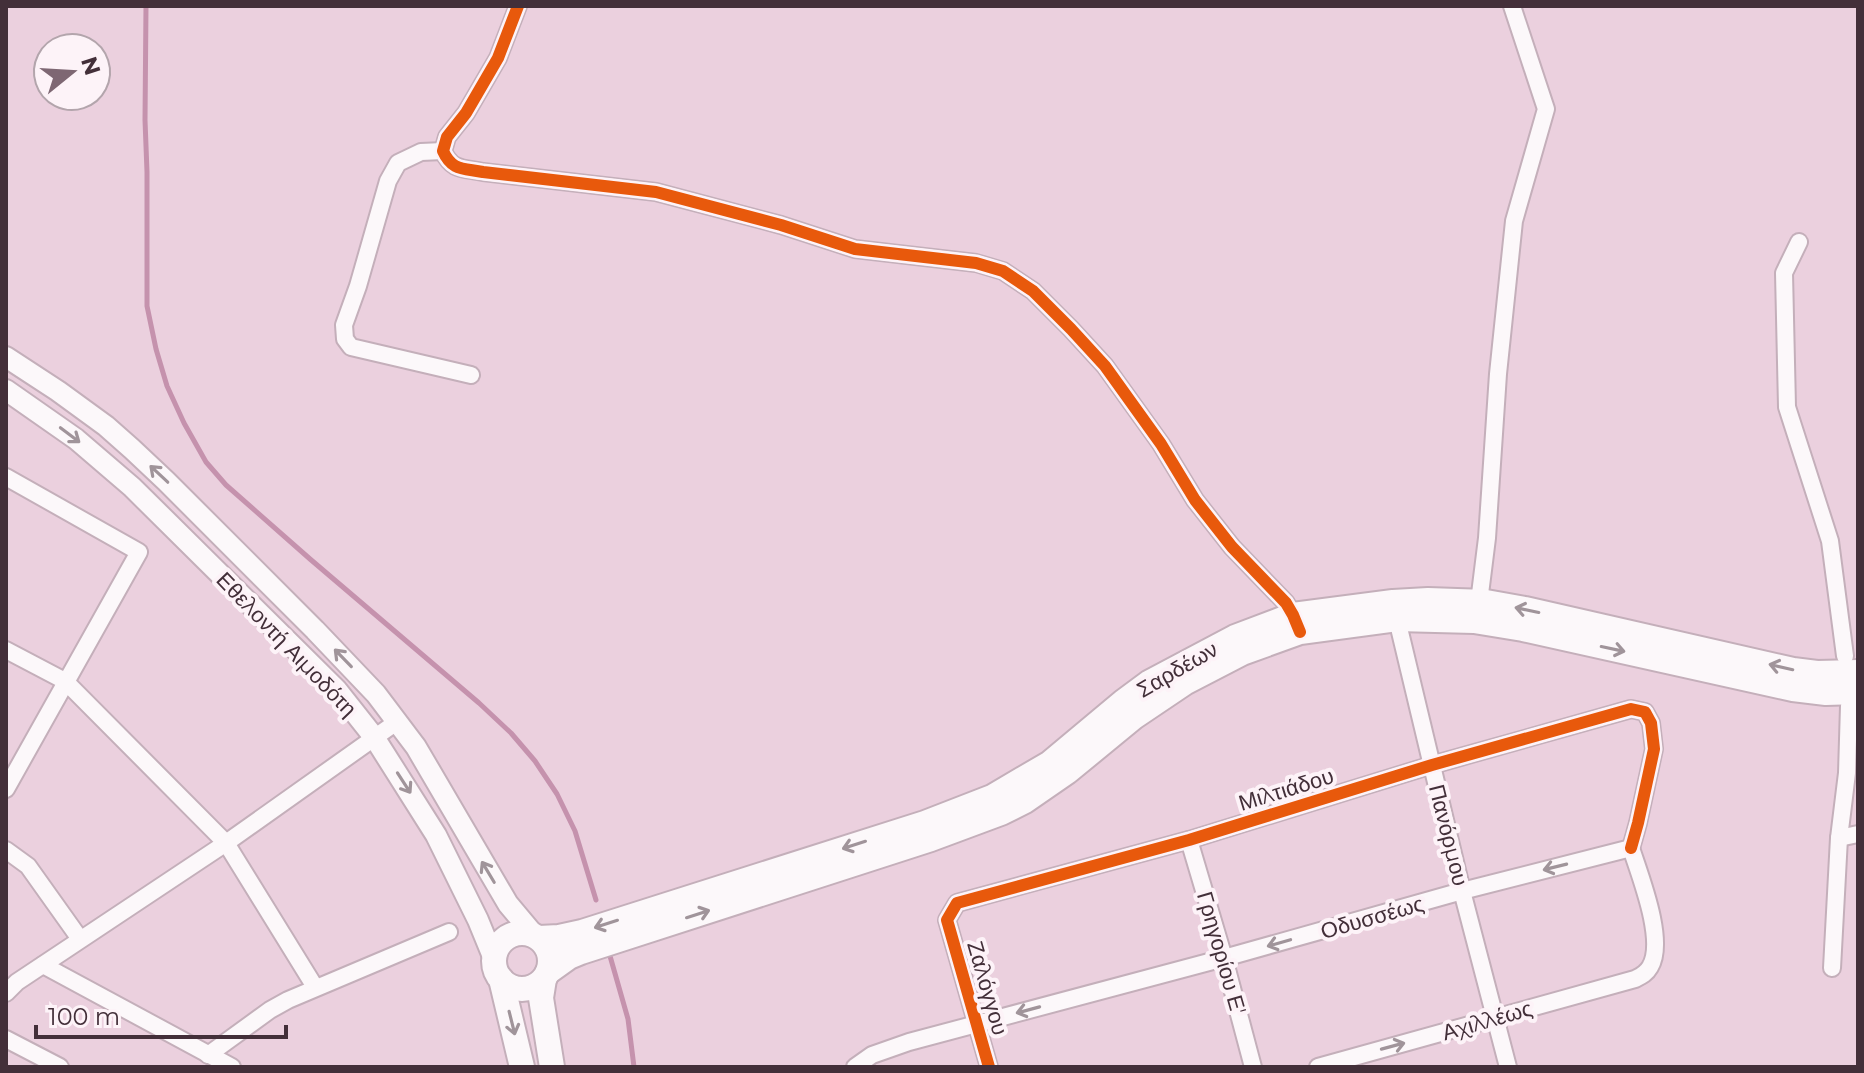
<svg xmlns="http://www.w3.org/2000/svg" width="1864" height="1073" font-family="Montserrat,sans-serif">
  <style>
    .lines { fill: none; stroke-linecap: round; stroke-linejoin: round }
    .stream { stroke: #c592ad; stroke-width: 5 }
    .minor-casing { stroke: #c4afba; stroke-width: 20 }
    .tertiary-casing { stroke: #c4afba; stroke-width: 24 }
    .secondary-casing { stroke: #c4afba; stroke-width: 28 }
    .minor { stroke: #fcf8fa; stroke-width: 16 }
    .tertiary { stroke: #fcf8fa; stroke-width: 20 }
    .secondary { stroke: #fcf8fa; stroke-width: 24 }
    .cycleway-casing { stroke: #fdf3f8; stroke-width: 17 }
    .cycleway { stroke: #e8590c; stroke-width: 12 }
    .oneway { stroke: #a0949a }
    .labels { text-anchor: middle; stroke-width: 8; stroke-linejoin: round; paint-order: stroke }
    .street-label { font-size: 22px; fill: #432f39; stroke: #fdf3f8 }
  </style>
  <rect width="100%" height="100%" fill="#ebd0de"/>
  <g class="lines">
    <g class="stream">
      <path d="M146,6L145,120L147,172V306L156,349L167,386L184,423L206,462L226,485L310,559L479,703L511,733L535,761L557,794L575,831L596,900"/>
      <path d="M610,956L628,1019L634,1067"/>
    </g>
    <g class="minor-casing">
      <g id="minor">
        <path d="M518,6L498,58L466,113L447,137L443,151C452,171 463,168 483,172L656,192L781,225L855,249L976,263L1003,271L1033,291L1071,329L1105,366L1161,444L1195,500L1232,547L1286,603L1296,623"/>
        <path d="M443,151L421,152L398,163L388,181L358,286L344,325L345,339L351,347L471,375"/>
        <path d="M1799,242L1784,273L1787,407L1830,541L1845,656"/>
        <path d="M6,477L139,552L6,789"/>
        <path d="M1479,602L1487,538L1498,374L1514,221L1546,109L1512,6"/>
        <path d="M1395,611L1462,891L1508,1067"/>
        <path d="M6,650L65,681L226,843L315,987"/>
        <path d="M1839,838L1858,834"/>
        <path d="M1189,840L1224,958L1253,1067"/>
        <path d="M6,850L28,866L80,939"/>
        <path d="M43,965L232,1067"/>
        <path d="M1832,968L1839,838L1847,773L1849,706"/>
        <path d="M6,993L17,982L226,843L398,721"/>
        <path d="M6,1039L60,1067"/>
        <path d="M208,1055L270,1010L288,1000L449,932"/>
        <path d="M855,1067L872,1055L909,1042L1224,958L1462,891L1631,848"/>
        <path d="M989,1067L947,920L957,903L1189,840L1432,765L1631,709L1645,712L1651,723L1654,749L1638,823L1631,848"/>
        <path d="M1318,1067L1635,979C1641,976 1646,974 1650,967C1666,941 1640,876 1631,848"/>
      </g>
    </g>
    <g class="tertiary-casing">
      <g id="tertiary">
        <path d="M6,357L58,391L106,426L132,449L166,481L315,630L376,694L416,747L508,904L534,935"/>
        <path d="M6,390L76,439L132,487L336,689L374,737L436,835L478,920L494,959"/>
      </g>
    </g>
    <g class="secondary-casing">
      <g id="secondary">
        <circle cx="522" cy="961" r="28"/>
        <path d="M539,938L559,937L582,932L925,823L992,797L1050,763L1123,702L1150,682L1235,637L1293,615L1393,602L1428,600L1486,602L1525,609L1793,670L1817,673L1858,672"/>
        <path d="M548,972L569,957L581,952L931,839L1001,813L1025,801L1067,772L1134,717L1186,682L1242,653L1300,632L1397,619L1474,621L1523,629L1793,689L1826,693L1858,692"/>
        <path d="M501,979L522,1067"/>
        <path d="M544,979L541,998L552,1067"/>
      </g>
    </g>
    <use href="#minor" class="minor"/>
    <use href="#tertiary" class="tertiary"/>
    <use href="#secondary" class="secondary"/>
    <g class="cycleway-casing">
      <g id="cycleway">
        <path d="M518,6L498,58L466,113L447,137L443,151C452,171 463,168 483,172L656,192L781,225L855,249L976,263L1003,271L1033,291L1071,329L1105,366L1161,444L1195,500L1232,547L1286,603L1293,615L1300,632"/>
        <path d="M989,1067L947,920L957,903L1189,840L1432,765L1631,709L1645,712L1651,723L1654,749L1638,823L1631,848"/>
      </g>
    </g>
    <use href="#cycleway" class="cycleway"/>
  </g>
  <defs><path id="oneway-shaft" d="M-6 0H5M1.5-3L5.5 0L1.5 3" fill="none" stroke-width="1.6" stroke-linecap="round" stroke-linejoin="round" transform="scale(2)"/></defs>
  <g class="oneway">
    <use href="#oneway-shaft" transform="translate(70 435) rotate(37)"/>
    <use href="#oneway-shaft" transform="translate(159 474) rotate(-137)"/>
    <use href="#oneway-shaft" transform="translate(1527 610) rotate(-168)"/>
    <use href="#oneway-shaft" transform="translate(1613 649) rotate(12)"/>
    <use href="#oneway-shaft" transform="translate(343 658) rotate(-134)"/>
    <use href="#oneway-shaft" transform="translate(1781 667) rotate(-167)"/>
    <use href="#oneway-shaft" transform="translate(404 783) rotate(57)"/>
    <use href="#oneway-shaft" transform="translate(854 845) rotate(162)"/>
    <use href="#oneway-shaft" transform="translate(1555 867) rotate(166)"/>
    <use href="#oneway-shaft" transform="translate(488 872) rotate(-121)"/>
    <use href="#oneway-shaft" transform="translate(698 914) rotate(-18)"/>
    <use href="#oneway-shaft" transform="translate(606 924) rotate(162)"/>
    <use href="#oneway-shaft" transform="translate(1279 943) rotate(164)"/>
    <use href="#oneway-shaft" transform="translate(1028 1010) rotate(165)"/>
    <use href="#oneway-shaft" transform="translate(512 1023) rotate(76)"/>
    <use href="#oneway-shaft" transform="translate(1393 1046) rotate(-15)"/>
  </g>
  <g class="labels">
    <g class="street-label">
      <text transform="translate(287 644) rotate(46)" y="8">Εθελοντή Αιμοδότη</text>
      <text transform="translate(1177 669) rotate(-30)" y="8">Σαρδέων</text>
      <text transform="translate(1286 789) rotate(-17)" y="8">Μιλτιάδου</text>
      <text transform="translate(1449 835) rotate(76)" y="8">Πανόρμου</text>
      <text transform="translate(1372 917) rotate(-16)" y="8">Οδυσσέως</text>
      <text transform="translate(1222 953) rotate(74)" y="8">Γρηγορίου Ε'</text>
      <text transform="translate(988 988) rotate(74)" y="8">Ζαλόγγου</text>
      <text transform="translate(1487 1020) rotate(-16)" y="8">Αχιλλέως</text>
    </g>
  </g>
  <rect width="1864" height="1073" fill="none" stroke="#432f39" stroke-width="16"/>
  <g transform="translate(72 72) rotate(72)"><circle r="38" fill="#fdf3f8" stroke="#b3a5ac" stroke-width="2"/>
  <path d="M0-6L14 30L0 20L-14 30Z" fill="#7e6773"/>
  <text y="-12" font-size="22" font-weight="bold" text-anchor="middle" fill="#432f39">N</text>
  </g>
  <path d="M36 1025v12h250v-12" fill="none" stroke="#432f39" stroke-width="4"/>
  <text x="48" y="1025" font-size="24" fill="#432f39" stroke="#fdf3f8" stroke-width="6" paint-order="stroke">100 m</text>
</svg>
